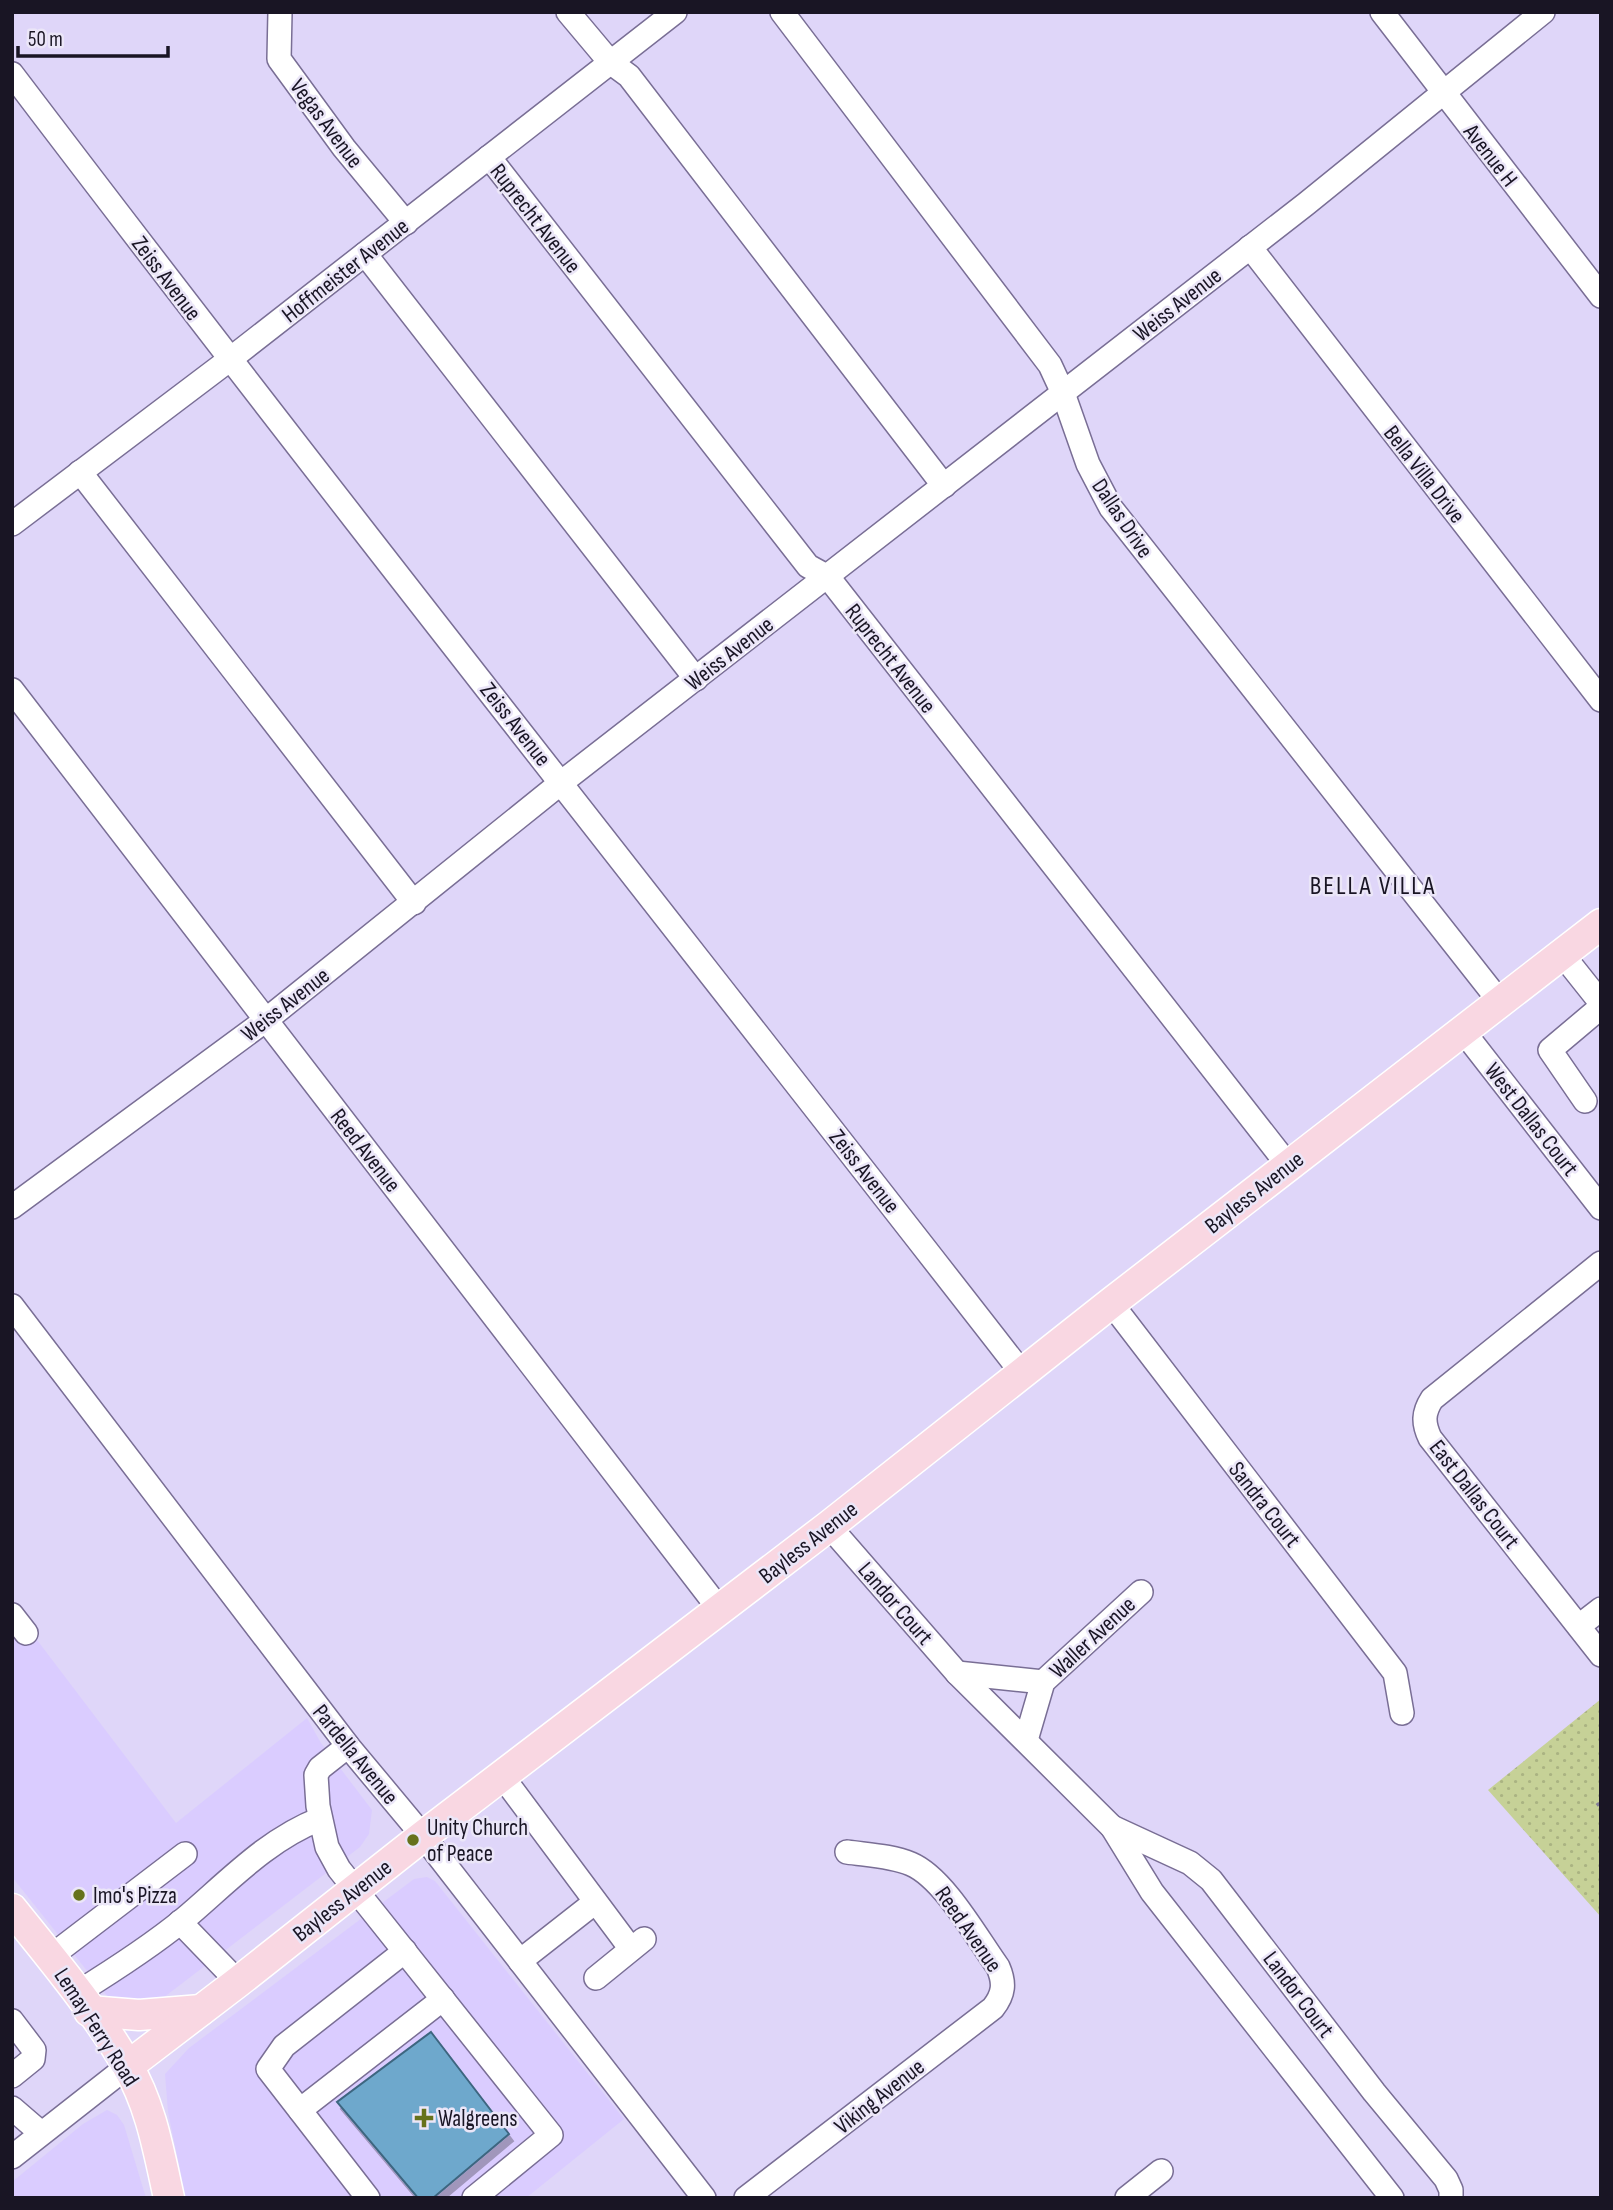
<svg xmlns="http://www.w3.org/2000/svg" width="1613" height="2210" font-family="'Sofia Sans Condensed',sans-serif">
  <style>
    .built { fill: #daccff }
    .grass { fill: url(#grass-dots) }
    .building { fill: #6ea8cc; stroke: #3e6680; stroke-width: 2; filter: url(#shadow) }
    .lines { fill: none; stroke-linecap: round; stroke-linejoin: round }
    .minor-casing { stroke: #796e95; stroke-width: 26 }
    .major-casing { stroke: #fff; stroke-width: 33 }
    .path { stroke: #837d96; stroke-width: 3.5; stroke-dasharray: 3.5 5; stroke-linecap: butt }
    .minor { stroke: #fff; stroke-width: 23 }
    .major { stroke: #f9d7e2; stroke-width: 30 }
    .poi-dot { fill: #66721c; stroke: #ebe6f8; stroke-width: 2.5 }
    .labels { text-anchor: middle; stroke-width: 5; stroke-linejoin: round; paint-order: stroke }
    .street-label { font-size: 23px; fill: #191524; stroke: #ebe6f8 }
    .poi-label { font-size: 23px; fill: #191524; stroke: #ebe6f8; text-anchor: start }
    .quarter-label { font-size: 26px; letter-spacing: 2px; fill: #191524; stroke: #ebe6f8 }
  </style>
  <defs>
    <pattern id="grass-dots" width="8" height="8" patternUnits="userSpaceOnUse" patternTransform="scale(1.75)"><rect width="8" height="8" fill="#c6d197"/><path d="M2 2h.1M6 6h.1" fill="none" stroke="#aab382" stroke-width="1.8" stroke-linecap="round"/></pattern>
    <filter id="shadow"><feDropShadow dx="4" dy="7" stdDeviation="0" flood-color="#0004"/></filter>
  </defs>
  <rect width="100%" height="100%" fill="#dfd6f9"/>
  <g class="built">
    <path d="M12,1607L176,1823L307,1718L321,1743L372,1810L369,1834L360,1847L163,1998L147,2007L120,2006L108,1997L12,1877Z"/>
    <path d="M427,1877L435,1881L624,2119L526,2198H186L168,2112L165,2074L189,2048L414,1879Z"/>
    <path d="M107,2110L117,2115L124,2125L146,2198H12V2182L83,2124Z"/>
  </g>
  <path class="grass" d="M1601,1699V1917L1488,1790Z"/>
  <path class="building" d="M431,2032L509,2134L433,2198H418L337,2102Z"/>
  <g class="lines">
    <g class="minor-casing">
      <g id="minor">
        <path d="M280,12L279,59L344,148L406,223"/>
        <path d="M568,12L610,62L629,76L944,486"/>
        <path d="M782,12L1050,365L1063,393L1088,464L1111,508L1500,1002"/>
        <path d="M1382,12L1601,296"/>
        <path d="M12,74C344,511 685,940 1022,1373"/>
        <path d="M489,157L808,566L828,577L1288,1165"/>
        <path d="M1250,247L1601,700"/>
        <path d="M365,254L696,679"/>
        <path d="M80,472L414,903"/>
        <path d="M12,524L229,360L675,12"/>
        <path d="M12,690L720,1610"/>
        <path d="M1562,954L1601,1003"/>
        <path d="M1463,1031L1601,1208"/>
        <path d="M1585,1101L1550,1050L1601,1007"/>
        <path d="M12,1207L266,1020L562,782L1306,204L1543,12"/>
        <path d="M1601,1263L1432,1399C1423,1413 1423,1423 1430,1438L1601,1655"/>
        <path d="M1111,1303L1395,1673L1402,1713"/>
        <path d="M12,1306L348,1746L423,1836L704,2198"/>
        <path d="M829,1526L957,1673L1112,1827L1152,1892L1392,2198"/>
        <path d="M12,1615L26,1633"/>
        <path d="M1579,1626L1601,1609"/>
        <path d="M957,1673L1043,1682"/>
        <path d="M1026,1740L1043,1682L1141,1592"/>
        <path d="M348,1746L320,1768L316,1775L318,1806L327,1847L339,1869L551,2135L474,2198"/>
        <path d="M502,1776L631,1949"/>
        <path d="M1112,1827L1190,1863L1211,1880L1374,2092L1446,2179L1451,2190V2198"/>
        <path d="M180,1922L238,1982"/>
        <path d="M50,1957L185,1854"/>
        <path d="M520,1961L594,1903"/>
        <path d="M596,1978L644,1939"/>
        <path d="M77,1993C114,1970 150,1947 183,1920C227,1883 266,1840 320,1819"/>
        <path d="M12,2021L34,2050L33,2059L12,2076"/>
        <path d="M12,2108L41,2133"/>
        <path d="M300,2110L443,1999"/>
        <path d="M12,2157L128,2066"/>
        <path d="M368,2198L268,2069L284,2046L405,1951"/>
        <path d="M746,2198L993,2008C1004,1994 1005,1983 998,1967C977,1938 944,1878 911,1864C892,1856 868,1855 847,1852"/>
        <path d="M1127,2198L1161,2171"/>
      </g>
    </g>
    <g class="major-casing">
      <g id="major">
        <path d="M12,1909C52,1959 95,2010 127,2065C151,2105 159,2153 169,2198"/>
        <path d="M89,2011L139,2015L201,2010"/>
        <path d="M128,2066L238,1982L423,1836L829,1526L1111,1303L1601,924"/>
      </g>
    </g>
    <path class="path" d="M1597,1803L1601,1808"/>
    <use href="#minor" class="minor"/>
    <use href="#major" class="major"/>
  </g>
  <g class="poi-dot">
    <circle cx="413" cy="1840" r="7"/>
    <circle cx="79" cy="1895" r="7"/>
    <path d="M420.5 2107.5h7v7h7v7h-7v7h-7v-7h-7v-7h7z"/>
  </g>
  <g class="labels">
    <g class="street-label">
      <text transform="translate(327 123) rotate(53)" y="8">Vegas Avenue</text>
      <text transform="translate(1491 155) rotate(52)" y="8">Avenue H</text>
      <text transform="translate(536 218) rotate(52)" y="8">Ruprecht Avenue</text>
      <text transform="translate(345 270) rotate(-38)" y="8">Hoffmeister Avenue</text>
      <text transform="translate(167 278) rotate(53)" y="8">Zeiss Avenue</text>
      <text transform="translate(1177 304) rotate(-38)" y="8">Weiss Avenue</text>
      <text transform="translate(1425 474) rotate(52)" y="8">Bella Villa Drive</text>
      <text transform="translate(1123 518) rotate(56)" y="8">Dallas Drive</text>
      <text transform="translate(729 653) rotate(-38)" y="8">Weiss Avenue</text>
      <text transform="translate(891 658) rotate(52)" y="8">Ruprecht Avenue</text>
      <text transform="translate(516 724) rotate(52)" y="8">Zeiss Avenue</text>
      <text transform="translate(285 1004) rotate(-38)" y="8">Weiss Avenue</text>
      <text transform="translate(1532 1119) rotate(52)" y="8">West Dallas Court</text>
      <text transform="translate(366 1150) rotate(52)" y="8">Reed Avenue</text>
      <text transform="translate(865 1171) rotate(52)" y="8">Zeiss Avenue</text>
      <text transform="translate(1254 1192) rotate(-38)" y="8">Bayless Avenue</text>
      <text transform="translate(1475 1494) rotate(52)" y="8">East Dallas Court</text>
      <text transform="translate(1265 1504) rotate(52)" y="8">Sandra Court</text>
      <text transform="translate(808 1542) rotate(-38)" y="8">Bayless Avenue</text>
      <text transform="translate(896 1603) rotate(49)" y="8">Landor Court</text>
      <text transform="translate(1092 1637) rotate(-43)" y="8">Waller Avenue</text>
      <text transform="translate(356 1754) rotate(51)" y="8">Pardella Avenue</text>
      <text transform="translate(342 1900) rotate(-38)" y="8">Bayless Avenue</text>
      <text transform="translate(969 1929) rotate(55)" y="8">Reed Avenue</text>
      <text transform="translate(1299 1994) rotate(53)" y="8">Landor Court</text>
      <text transform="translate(97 2027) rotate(57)" y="8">Lemay Ferry Road</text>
      <text transform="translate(879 2096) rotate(-38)" y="8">Viking Avenue</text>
    </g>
    <g class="poi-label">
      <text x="427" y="1835">Unity Church<tspan x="427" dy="26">of Peace</tspan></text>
      <text x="93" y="1903">Imo's Pizza</text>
      <text x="438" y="2126">Walgreens</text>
    </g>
    <g class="quarter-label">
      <text x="1373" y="894">BELLA VILLA</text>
    </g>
  </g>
  <rect width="1613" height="2210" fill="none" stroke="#191524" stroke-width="28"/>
  <path d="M18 46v10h150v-10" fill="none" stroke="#191524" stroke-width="3.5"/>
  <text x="28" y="46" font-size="21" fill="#191524" stroke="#ebe6f8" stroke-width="5" paint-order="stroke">50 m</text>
</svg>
